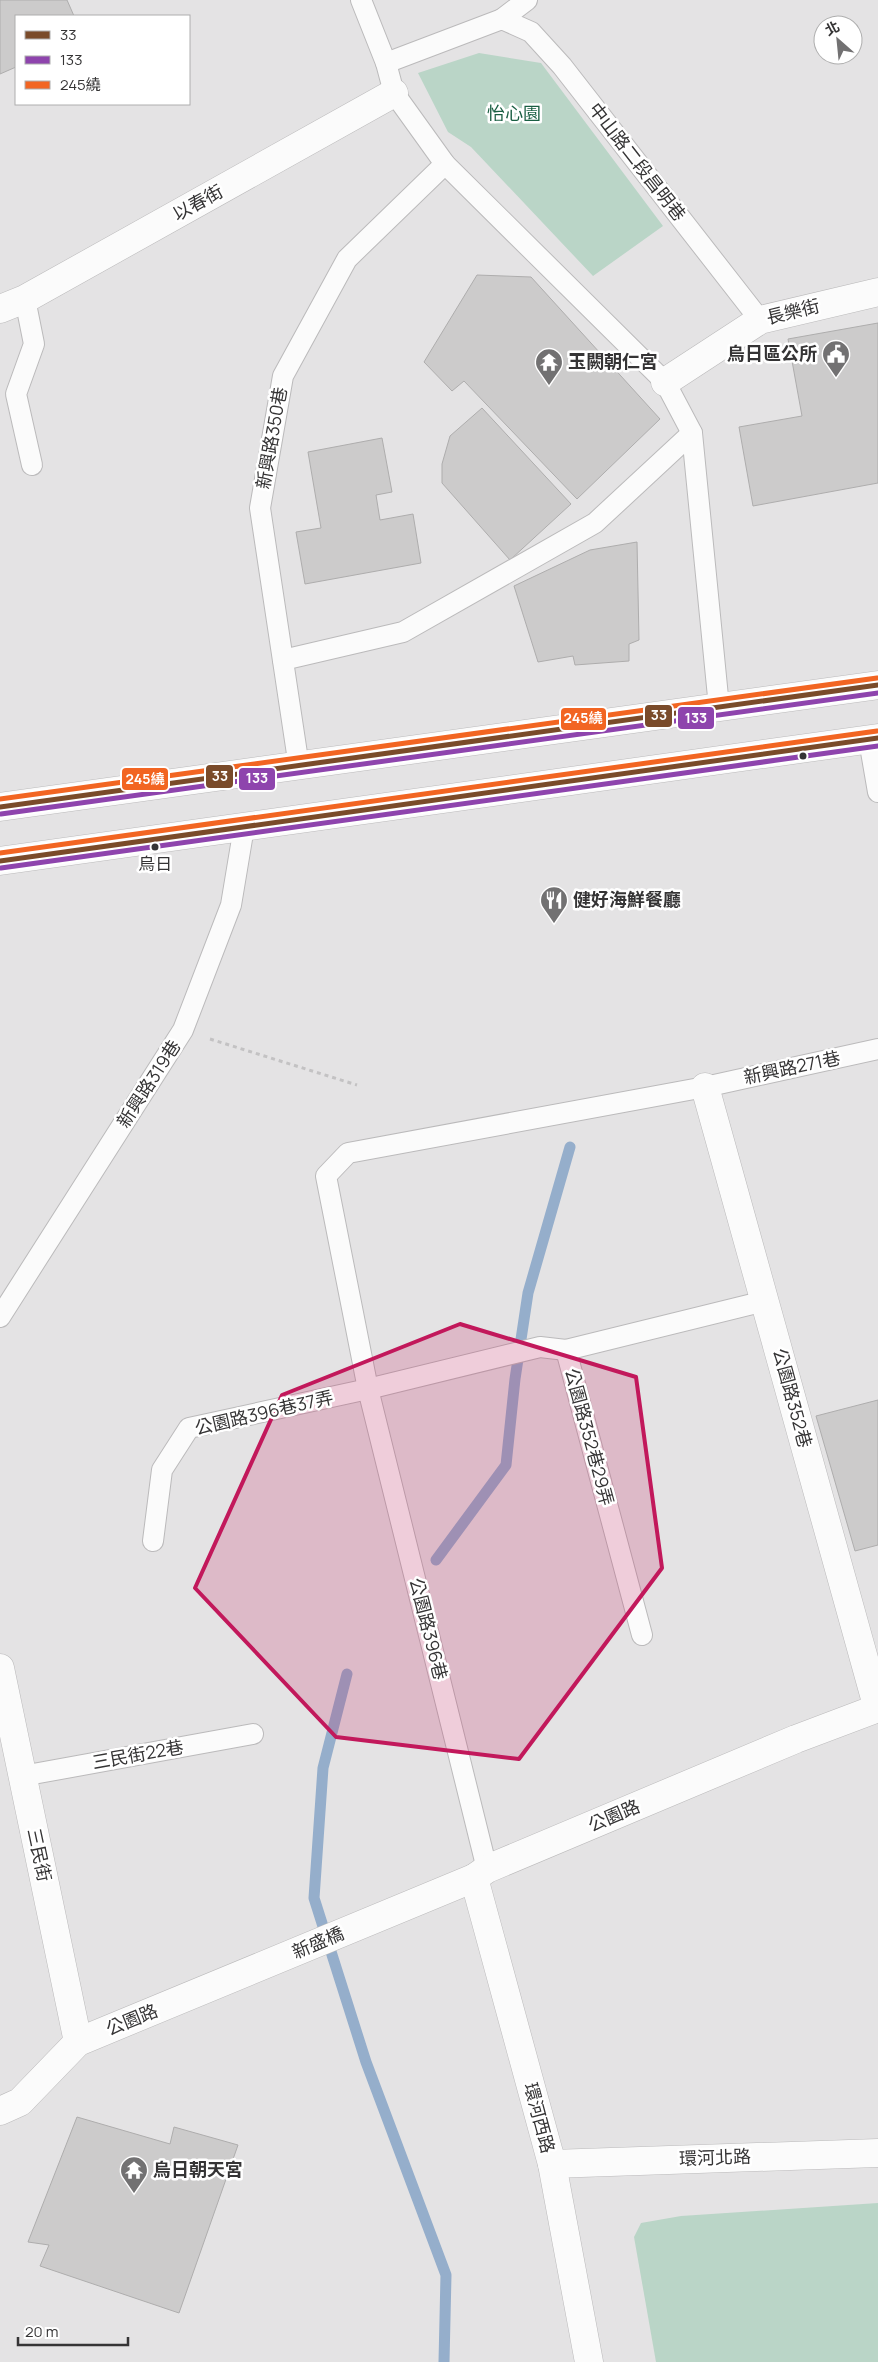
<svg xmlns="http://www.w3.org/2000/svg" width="878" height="2362" font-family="Manrope,'Noto Sans TC',sans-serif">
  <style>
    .green { fill: #bad5c7 }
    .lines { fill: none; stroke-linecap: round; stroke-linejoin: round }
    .stream { stroke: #95aecb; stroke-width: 11 }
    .building { fill: #cccbcb; stroke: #aeadad }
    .service-casing { stroke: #bbbabb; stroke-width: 22 }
    .minor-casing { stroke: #bbbabb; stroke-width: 29 }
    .primary-casing { stroke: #bbbabb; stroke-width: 29 }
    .path { stroke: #c3c2c3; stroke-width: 3; stroke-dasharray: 4 4; stroke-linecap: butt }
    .service { stroke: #fbfbfb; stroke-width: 20 }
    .minor { stroke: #fbfbfb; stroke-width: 28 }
    .primary { stroke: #fbfbfb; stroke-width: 28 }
    .bus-1-casing { stroke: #fff; stroke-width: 9 }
    .bus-2-casing { stroke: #fff; stroke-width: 9 }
    .bus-3-casing { stroke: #fff; stroke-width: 9 }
    .bus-1 { stroke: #7a4b2a; stroke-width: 5 }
    .bus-2 { stroke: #8e44ad; stroke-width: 5 }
    .bus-3 { stroke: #f26522; stroke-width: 5 }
    .marked { fill: #c2185b; fill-opacity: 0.2; stroke: #c2185b; stroke-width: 4; stroke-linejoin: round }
    .bus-dot { fill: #353435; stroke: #fff; stroke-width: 2 }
    .labels { text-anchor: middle; stroke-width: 5; stroke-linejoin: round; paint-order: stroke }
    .bus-label { font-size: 17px; fill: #353435; stroke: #fff }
    .park-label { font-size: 18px; fill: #1a5f43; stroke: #fff }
    .street-label { font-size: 18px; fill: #353435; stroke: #fff }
    .poi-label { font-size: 18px; font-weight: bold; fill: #353435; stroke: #fff; text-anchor: start }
    .line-badge { stroke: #fff; stroke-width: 2 }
    .badge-label { font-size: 14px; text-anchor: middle; font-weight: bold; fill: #fff }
  </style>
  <rect width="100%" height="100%" fill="#e4e3e4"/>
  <g class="green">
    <path d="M479,53L541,63L663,226L593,276L471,147L448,132L418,73Z"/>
    <path d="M878,2203V2362H656L634,2237L641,2223L681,2216Z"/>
  </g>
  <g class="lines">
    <g class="stream">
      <path d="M436,1560L506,1465L515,1379L528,1293L570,1147"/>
      <path d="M347,1674L323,1768L314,1898L366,2062L446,2275L444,2362"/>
    </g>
  </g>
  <g class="building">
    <path d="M0,0H67L74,16H16V67L0,74Z"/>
    <path d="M477,275L531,277L660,419L577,499L464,381L452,391L424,362Z"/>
    <path d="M878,323V483L753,506L739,427L802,416L788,339Z"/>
    <path d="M482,408L571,504L510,560L442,483V464L450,436Z"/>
    <path d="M382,438L392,492L376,495L380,520L413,514L421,563L305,584L296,532L321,528L308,452Z"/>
    <path d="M637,542L639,640L629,644V661L575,665L573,656L538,662L514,586L590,550Z"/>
    <path d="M878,1400V1545L855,1551L816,1416Z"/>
    <path d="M77,2117L170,2144L174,2127L238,2145L179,2313L40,2266L49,2245L28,2242Z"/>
  </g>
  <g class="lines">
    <g class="service-casing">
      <g id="service">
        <path d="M361,0L386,63L394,93L445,164L665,382L692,433L719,707"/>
        <path d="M502,19L527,0"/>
        <path d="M386,63L502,19L531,32L562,66L760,320"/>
        <path d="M25,299L34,344L16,394L32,465"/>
        <path d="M283,660L403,632L595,523L692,433"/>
        <path d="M869,740L878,792"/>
        <path d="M299,767L260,508L283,376L347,259L445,164"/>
        <path d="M0,1317L183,1030L231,905L244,827"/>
        <path d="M153,1541L162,1470L189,1428L368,1389L540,1347L566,1350"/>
        <path d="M642,1635L566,1350L765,1301"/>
        <path d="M22,1776L253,1734"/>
        <path d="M487,1869L368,1389L326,1176L348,1153L705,1087L878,1049"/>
      </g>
    </g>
    <g class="minor-casing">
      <g id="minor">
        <path d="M0,309L25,299L394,93"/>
        <path d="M665,382L760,320L878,292"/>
        <path d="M705,1087L878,1709"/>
        <path d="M0,1668L78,2042"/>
        <path d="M474,1878L552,2164L589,2362"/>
        <path d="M0,2111L20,2102L78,2042L474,1878L487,1869L796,1739L878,1708"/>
        <path d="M552,2164L878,2153"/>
      </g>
    </g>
    <g class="primary-casing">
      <g id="primary">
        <path d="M0,807L878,685"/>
        <path d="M0,861L878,738"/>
      </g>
    </g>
    <path class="path" d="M210,1039L357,1085"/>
    <use href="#service" class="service"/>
    <use href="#minor" class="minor"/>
    <use href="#primary" class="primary"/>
    <g class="bus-1-casing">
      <g id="bus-1">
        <path d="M0,807L878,685"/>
        <path d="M0,861L878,738"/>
      </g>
    </g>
    <g class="bus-2-casing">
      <g id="bus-2">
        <path d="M1,814L878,693"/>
        <path d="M1,868L878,746"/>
      </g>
    </g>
    <g class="bus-3-casing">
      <g id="bus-3">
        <path d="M0,799L877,678"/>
        <path d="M0,853L877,731"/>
      </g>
    </g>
    <use href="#bus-1" class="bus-1"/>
    <use href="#bus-2" class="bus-2"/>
    <use href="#bus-3" class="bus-3"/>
  </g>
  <path class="marked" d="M460,1324L636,1377L662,1568L519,1759L336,1737L195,1588L282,1395Z"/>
  <defs>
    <g id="civic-pin" transform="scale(1.4375)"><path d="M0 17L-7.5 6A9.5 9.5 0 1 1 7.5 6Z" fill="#727172" stroke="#fff"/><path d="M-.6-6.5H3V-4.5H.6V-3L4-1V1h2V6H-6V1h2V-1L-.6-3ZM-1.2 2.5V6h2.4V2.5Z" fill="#fff"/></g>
    <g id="temple-pin" transform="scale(1.4375)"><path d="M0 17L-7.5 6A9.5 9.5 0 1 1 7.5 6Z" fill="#727172" stroke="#fff"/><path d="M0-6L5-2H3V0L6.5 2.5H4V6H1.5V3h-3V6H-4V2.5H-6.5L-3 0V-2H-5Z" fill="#fff"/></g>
    <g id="restaurant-pin" transform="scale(1.4375)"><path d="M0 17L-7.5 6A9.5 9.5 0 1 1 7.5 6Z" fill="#727172" stroke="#fff"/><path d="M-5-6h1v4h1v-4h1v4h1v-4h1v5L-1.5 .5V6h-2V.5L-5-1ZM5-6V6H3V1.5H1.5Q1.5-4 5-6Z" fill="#fff"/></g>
  </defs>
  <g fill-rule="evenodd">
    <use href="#civic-pin" x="836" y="354"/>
    <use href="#temple-pin" x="549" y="362"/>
    <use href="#restaurant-pin" x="554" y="900"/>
    <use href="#temple-pin" x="134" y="2170"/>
  </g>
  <g class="bus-dot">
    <circle cx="803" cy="756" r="4.5"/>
    <circle cx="155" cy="847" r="4.5"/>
  </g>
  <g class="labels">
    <g class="bus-label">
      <text x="155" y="870">烏日</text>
    </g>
    <g class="park-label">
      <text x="514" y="120">怡心園</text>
    </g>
    <g class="street-label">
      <text transform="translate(637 162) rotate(52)" y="6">中山路二段昌明巷</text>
      <text transform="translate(198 203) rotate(-29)" y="6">以春街</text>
      <text transform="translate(793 312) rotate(-14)" y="6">長樂街</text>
      <text transform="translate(272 438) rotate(-80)" y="6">新興路350巷</text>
      <text transform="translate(792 1068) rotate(-12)" y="6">新興路271巷</text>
      <text transform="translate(149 1084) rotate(-57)" y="6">新興路319巷</text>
      <text transform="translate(792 1398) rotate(75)" y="6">公園路352巷</text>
      <text transform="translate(264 1413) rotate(-13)" y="6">公園路396巷37弄</text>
      <text transform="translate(589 1437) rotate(75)" y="6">公園路352巷29弄</text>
      <text transform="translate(428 1629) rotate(76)" y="6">公園路396巷</text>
      <text transform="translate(138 1755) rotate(-10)" y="6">三民街22巷</text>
      <text transform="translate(614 1816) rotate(-23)" y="6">公園路</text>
      <text transform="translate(39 1855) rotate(78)" y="6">三民街</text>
      <text transform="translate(318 1943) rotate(-23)" y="6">新盛橋</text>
      <text transform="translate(132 2020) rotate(-22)" y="6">公園路</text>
      <text transform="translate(539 2118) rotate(75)" y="6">環河西路</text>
      <text transform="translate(715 2158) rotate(-2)" y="6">環河北路</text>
    </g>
    <g class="poi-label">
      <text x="817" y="360" text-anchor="end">烏日區公所</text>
      <text x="568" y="368">玉闕朝仁宮</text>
      <text x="573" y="906">健好海鮮餐廳</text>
      <text x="153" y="2176">烏日朝天宮</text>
    </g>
  </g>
  <g class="line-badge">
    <rect x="644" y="704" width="29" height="24" rx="5" fill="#7a4b2a"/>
    <rect x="677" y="706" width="38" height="24" rx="5" fill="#8e44ad"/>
    <rect x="560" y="707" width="47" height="24" rx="5" fill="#f26522"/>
    <rect x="205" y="764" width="29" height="25" rx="5" fill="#7a4b2a"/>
    <rect x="238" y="767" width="38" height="24" rx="5" fill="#8e44ad"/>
    <rect x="121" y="767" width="48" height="24" rx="5" fill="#f26522"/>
  </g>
  <g class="badge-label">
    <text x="659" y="720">33</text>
    <text x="696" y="723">133</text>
    <text x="583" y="723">245繞</text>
    <text x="220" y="781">33</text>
    <text x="257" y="783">133</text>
    <text x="145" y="784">245繞</text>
  </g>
  <rect x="15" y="15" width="175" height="90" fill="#ffffff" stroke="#aeaeae"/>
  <rect x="25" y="31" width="25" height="8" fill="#7a4b2a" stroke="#aeaeae"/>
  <text x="60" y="40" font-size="15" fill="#353435">33</text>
  <rect x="25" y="56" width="25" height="8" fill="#8e44ad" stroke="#aeaeae"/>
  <text x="60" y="65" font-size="15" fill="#353435">133</text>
  <rect x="25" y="81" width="25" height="8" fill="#f26522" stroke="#aeaeae"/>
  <text x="60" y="90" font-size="15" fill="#353435">245繞</text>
  <g transform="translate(838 40) rotate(333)"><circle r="24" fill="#ffffff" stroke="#aeaeae"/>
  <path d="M0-4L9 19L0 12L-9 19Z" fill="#727172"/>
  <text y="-8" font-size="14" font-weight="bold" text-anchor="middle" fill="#353435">北</text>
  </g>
  <path d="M18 2337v8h110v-8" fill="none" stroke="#353435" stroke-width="2.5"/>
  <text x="25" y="2337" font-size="15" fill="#353435" stroke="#ffffff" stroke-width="4" paint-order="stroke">20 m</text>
</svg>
